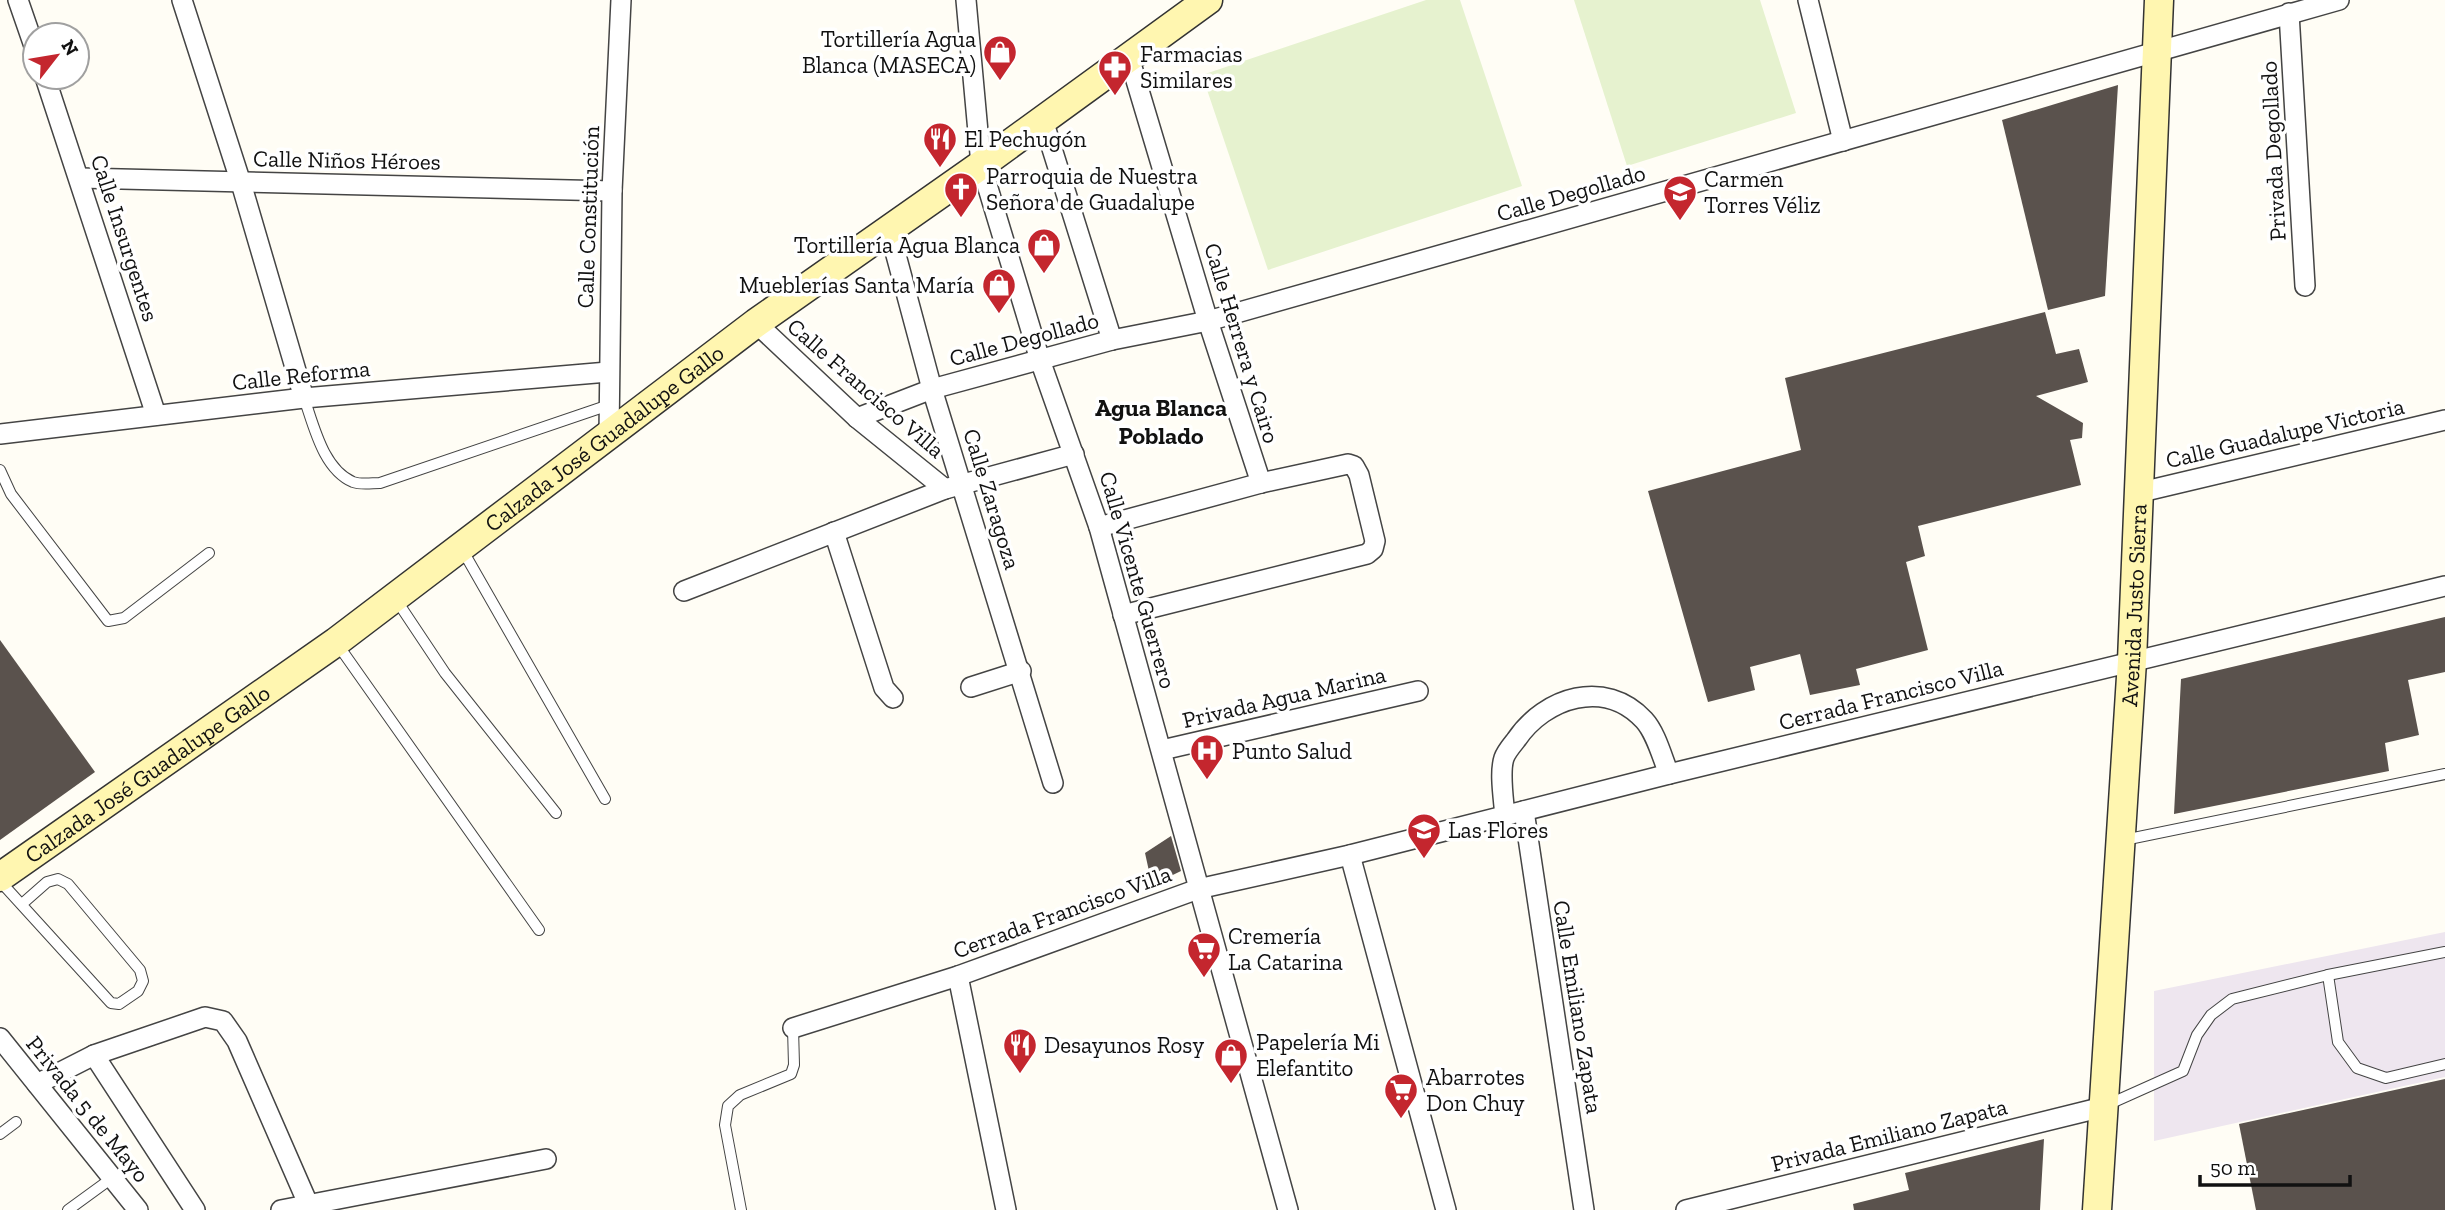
<svg xmlns="http://www.w3.org/2000/svg" width="2445" height="1210" font-family="'Zilla Slab',serif">
  <style>
    .industrial { fill: #eee6ef }
    .pitch { fill: #e6f2cf }
    .building { fill: #5a524d }
    .lines { fill: none; stroke-linecap: round; stroke-linejoin: round }
    .lane-casing { stroke: #444; stroke-width: 12 }
    .street-casing { stroke: #444; stroke-width: 22 }
    .secondary-casing { stroke: #333; stroke-width: 31 }
    .lane { stroke: #fff; stroke-width: 10 }
    .street { stroke: #fff; stroke-width: 19 }
    .secondary { stroke: #fff6b0; stroke-width: 28 }
    .labels { text-anchor: middle; stroke-width: 7; stroke-linejoin: round; paint-order: stroke }
    .poi-label { font-size: 23px; fill: #111; stroke: #fff; text-anchor: start }
    .street-label { font-size: 23px; fill: #111; stroke: #fff }
    .neighbourhood-label { font-size: 24px; font-weight: bold; fill: #111; stroke: #fff }
  </style>
  <rect width="100%" height="100%" fill="#fffdf5"/>
  <path class="industrial" d="M2445,932V1077L2154,1141V991Z"/>
  <g class="pitch">
    <path d="M1426,0H1460L1522,186L1268,270L1202,75Z"/>
    <path d="M1574,0H1760L1796,113L1627,166Z"/>
  </g>
  <g class="building">
    <path d="M2118,85L2105,296L2048,310L2002,120Z"/>
    <path d="M2045,312L2056,354L2079,349L2088,382L2036,396L2083,423L2082,438L2070,440L2081,485L1918,526L1925,556L1906,562L1928,650L1856,669L1860,685L1810,695L1800,654L1750,667L1755,690L1708,702L1648,491L1801,450L1785,378Z"/>
    <path d="M2445,617V672L2408,680L2419,735L2385,743L2389,771L2174,814L2181,679Z"/>
    <path d="M0,640L95,772L0,840Z"/>
    <path d="M1171,836L1181,871L1152,885L1145,853Z"/>
    <path d="M2445,1079V1210H2256L2239,1124Z"/>
    <path d="M2044,1139L2040,1210H1854L1853,1204L1909,1190L1905,1173Z"/>
  </g>
  <g class="lines">
    <g class="lane-casing">
      <g id="lane">
        <path d="M304,398C314,426 323,469 353,482C361,485 372,483 380,483L609,405"/>
        <path d="M0,470L11,494L108,621L124,618L209,553"/>
        <path d="M463,551L605,799"/>
        <path d="M397,601L445,673L556,813"/>
        <path d="M338,645L539,930"/>
        <path d="M2124,840L2445,774"/>
        <path d="M0,881L111,1003L119,1004L138,991L143,981L140,970L68,884L58,879L47,882L22,904"/>
        <path d="M2328,975L2338,1042L2357,1068L2386,1078L2445,1064"/>
        <path d="M2107,1105L2183,1071L2197,1035L2211,1015L2232,999L2328,975L2445,952"/>
        <path d="M0,1134L16,1122"/>
        <path d="M68,1210L112,1178"/>
        <path d="M741,1210L725,1125L728,1106L740,1095L791,1074L794,1065L793,1028"/>
      </g>
    </g>
    <g class="street-casing">
      <g id="street">
        <path d="M18,0L35,49"/>
        <path d="M182,0L241,183L304,398"/>
        <path d="M966,0L981,165L1040,360L1099,527L1288,1210"/>
        <path d="M1808,0L1843,141"/>
        <path d="M2289,13L2305,286"/>
        <path d="M1129,57L1208,321L1261,483"/>
        <path d="M45,77L156,415"/>
        <path d="M1043,120L1112,340"/>
        <path d="M80,178L612,191"/>
        <path d="M889,229L932,389L1053,783"/>
        <path d="M756,323L857,418L945,489"/>
        <path d="M857,418L932,389L1112,340L1208,321L2339,0"/>
        <path d="M0,434L304,398L608,372"/>
        <path d="M609,436L612,191L621,0"/>
        <path d="M2137,493L2445,420"/>
        <path d="M1099,527L1261,483L1348,464L1354,466L1359,475L1375,541L1373,549L1367,554L1123,615"/>
        <path d="M834,532L884,688L893,698"/>
        <path d="M684,591L945,489L1074,454"/>
        <path d="M971,687L1021,671"/>
        <path d="M1162,750L1418,691"/>
        <path d="M1524,811L1584,1210"/>
        <path d="M1505,817C1504,801 1499,773 1504,758C1506,752 1512,745 1516,740C1545,697 1605,678 1644,720C1656,733 1662,757 1669,774"/>
        <path d="M1350,855L1446,1210"/>
        <path d="M958,976L1006,1210"/>
        <path d="M793,1028L958,976L1198,889L1350,855L1669,774L2445,586"/>
        <path d="M0,1038L138,1210"/>
        <path d="M94,1055L195,1210"/>
        <path d="M37,1084L94,1055L205,1017L223,1021L237,1041L309,1206"/>
        <path d="M281,1210L546,1159"/>
        <path d="M1686,1210L2103,1107"/>
      </g>
    </g>
    <g class="secondary-casing">
      <g id="secondary">
        <path id="s1" d="M0,877L336,642L756,323L981,165L1208,0"/>
        <path id="s2" d="M2097,1210L2132,661L2159,0"/>
      </g>
    </g>
    <use href="#lane" class="lane"/>
    <use href="#street" class="street"/>
    <use href="#secondary" class="secondary"/>
  </g>
  <defs>
    <g id="shop-pin" transform="scale(1.75)"><path d="M0 17L-7.5 6A9.5 9.5 0 1 1 7.5 6Z" fill="#c4262e" stroke="#fff"/><path d="M-5-2.5h2.3a2.7 3.5 0 0 1 5.4 0H5L5.5 6h-11ZM-1.5-2.5h3a1.5 2.3 0 0 0-3 0Z" fill="#fff"/></g>
    <g id="pharmacy-pin" transform="scale(1.75)"><path d="M0 17L-7.5 6A9.5 9.5 0 1 1 7.5 6Z" fill="#c4262e" stroke="#fff"/><path d="M-2-6h4v4h4v4h-4v4h-4v-4h-4v-4h4Z" fill="#fff"/></g>
    <g id="restaurant-pin" transform="scale(1.75)"><path d="M0 17L-7.5 6A9.5 9.5 0 1 1 7.5 6Z" fill="#c4262e" stroke="#fff"/><path d="M-5-6h1v4h1v-4h1v4h1v-4h1v5L-1.5 .5V6h-2V.5L-5-1ZM5-6V6H3V1.5H1.5Q1.5-4 5-6Z" fill="#fff"/></g>
    <g id="church-pin" transform="scale(1.75)"><path d="M0 17L-7.5 6A9.5 9.5 0 1 1 7.5 6Z" fill="#c4262e" stroke="#fff"/><path d="M-1.2-6h2.4v3.5h3.3v2.4h-3.3V6h-2.4V-.1h-3.3v-2.4h3.3Z" fill="#fff"/></g>
    <g id="school-pin" transform="scale(1.75)"><path d="M0 17L-7.5 6A9.5 9.5 0 1 1 7.5 6Z" fill="#c4262e" stroke="#fff"/><path d="M0-5L7-2L0 1L-7-2ZM-4 1L0 2.5L4 1V4Q0 6-4 4Z" fill="#fff"/></g>
    <g id="hospital-pin" transform="scale(1.75)"><path d="M0 17L-7.5 6A9.5 9.5 0 1 1 7.5 6Z" fill="#c4262e" stroke="#fff"/><path d="M-5-5h3v3.5h4V-5h3V5h-3V1.5h-4V5h-3Z" fill="#fff"/></g>
    <g id="supermarket-pin" transform="scale(1.75)"><path d="M0 17L-7.5 6A9.5 9.5 0 1 1 7.5 6Z" fill="#c4262e" stroke="#fff"/><path d="M-6-5.5h2.5l.6 2H6L4.5 2H-2.5L-4.4-4H-6ZM-1.5 3.2a1.3 1.3 0 1 0 .1 0ZM3 3.2a1.3 1.3 0 1 0 .1 0Z" fill="#fff"/></g>
  </defs>
  <g fill-rule="evenodd">
    <use href="#shop-pin" x="1000" y="52"/>
    <use href="#pharmacy-pin" x="1115" y="67"/>
    <use href="#restaurant-pin" x="940" y="139"/>
    <use href="#church-pin" x="961" y="189"/>
    <use href="#school-pin" x="1680" y="192"/>
    <use href="#shop-pin" x="1044" y="245"/>
    <use href="#shop-pin" x="999" y="285"/>
    <use href="#hospital-pin" x="1207" y="751"/>
    <use href="#school-pin" x="1424" y="830"/>
    <use href="#supermarket-pin" x="1204" y="949"/>
    <use href="#restaurant-pin" x="1020" y="1045"/>
    <use href="#shop-pin" x="1231" y="1055"/>
    <use href="#supermarket-pin" x="1401" y="1090"/>
  </g>
  <g class="labels">
    <g class="poi-label">
      <text x="976" y="47" text-anchor="end">Tortillería Agua<tspan x="976" dy="26">Blanca (MASECA)</tspan></text>
      <text x="1140" y="62">Farmacias<tspan x="1140" dy="26">Similares</tspan></text>
      <text x="964" y="147">El Pechugón</text>
      <text x="986" y="184">Parroquia de Nuestra<tspan x="986" dy="26">Señora de Guadalupe</tspan></text>
      <text x="1704" y="187">Carmen<tspan x="1704" dy="26">Torres Véliz</tspan></text>
      <text x="1020" y="253" text-anchor="end">Tortillería Agua Blanca</text>
      <text x="974" y="293" text-anchor="end">Mueblerías Santa María</text>
      <text x="1232" y="759">Punto Salud</text>
      <text x="1448" y="838">Las Flores</text>
      <text x="1228" y="944">Cremería<tspan x="1228" dy="26">La Catarina</tspan></text>
      <text x="1256" y="1050">Papelería Mi<tspan x="1256" dy="26">Elefantito</tspan></text>
      <text x="1044" y="1053">Desayunos Rosy</text>
      <text x="1426" y="1085">Abarrotes<tspan x="1426" dy="26">Don Chuy</tspan></text>
    </g>
    <g class="street-label">
      <text transform="translate(2273 151) rotate(-93)" y="8">Privada Degollado</text>
      <text transform="translate(347 160) rotate(1)" y="8">Calle Niños Héroes</text>
      <text transform="translate(1571 193) rotate(-16)" y="8">Calle Degollado</text>
      <text transform="translate(588 217) rotate(-88)" y="8">Calle Constitución</text>
      <text transform="translate(125 238) rotate(72)" y="8">Calle Insurgentes</text>
      <text transform="translate(1024 339) rotate(-15)" y="8">Calle Degollado</text>
      <text transform="translate(1242 343) rotate(73)" y="8">Calle Herrera y Cairo</text>
      <text transform="translate(301 375) rotate(-6)" y="8">Calle Reforma</text>
      <text transform="translate(866 388) rotate(41)" y="8">Calle Francisco Villa</text>
      <text transform="translate(2285 433) rotate(-13)" y="8">Calle Guadalupe Victoria</text>
      <text dy="8" stroke="none"><textPath href="#s1" startOffset="747">Calzada José Guadalupe Gallo</textPath></text>
      <text transform="translate(992 499) rotate(73)" y="8">Calle Zaragoza</text>
      <text transform="translate(1138 580) rotate(74)" y="8">Calle Vicente Guerrero</text>
      <text dy="8" stroke="none"><textPath href="#s2" startOffset="606">Avenida Justo Sierra</textPath></text>
      <text transform="translate(1891 695) rotate(-14)" y="8">Cerrada Francisco Villa</text>
      <text transform="translate(1284 697) rotate(-13)" y="8">Privada Agua Marina</text>
      <text dy="8" stroke="none"><textPath href="#s1" startOffset="180">Calzada José Guadalupe Gallo</textPath></text>
      <text transform="translate(1062 912) rotate(-20)" y="8">Cerrada Francisco Villa</text>
      <text transform="translate(1578 1007) rotate(81)" y="8">Calle Emiliano Zapata</text>
      <text transform="translate(88 1109) rotate(51)" y="8">Privada 5 de Mayo</text>
      <text transform="translate(1889 1135) rotate(-14)" y="8">Privada Emiliano Zapata</text>
    </g>
    <g class="neighbourhood-label">
      <text x="1161" y="416">Agua Blanca<tspan x="1161" dy="28">Poblado</tspan></text>
    </g>
  </g>
  <g transform="translate(56 56) rotate(59)"><circle r="33" fill="#ffffff" stroke="#a0a0a0" stroke-width="2"/>
  <path d="M0-5L12 26L0 18L-12 26Z" fill="#c4262e"/>
  <text y="-10" font-size="19" font-weight="bold" text-anchor="middle" fill="#111111">N</text>
  </g>
  <path d="M2200 1175v10h150v-10" fill="none" stroke="#111111" stroke-width="3.5"/>
  <text x="2210" y="1175" font-size="21" fill="#111111" stroke="#ffffff" stroke-width="5" paint-order="stroke">50 m</text>
</svg>
